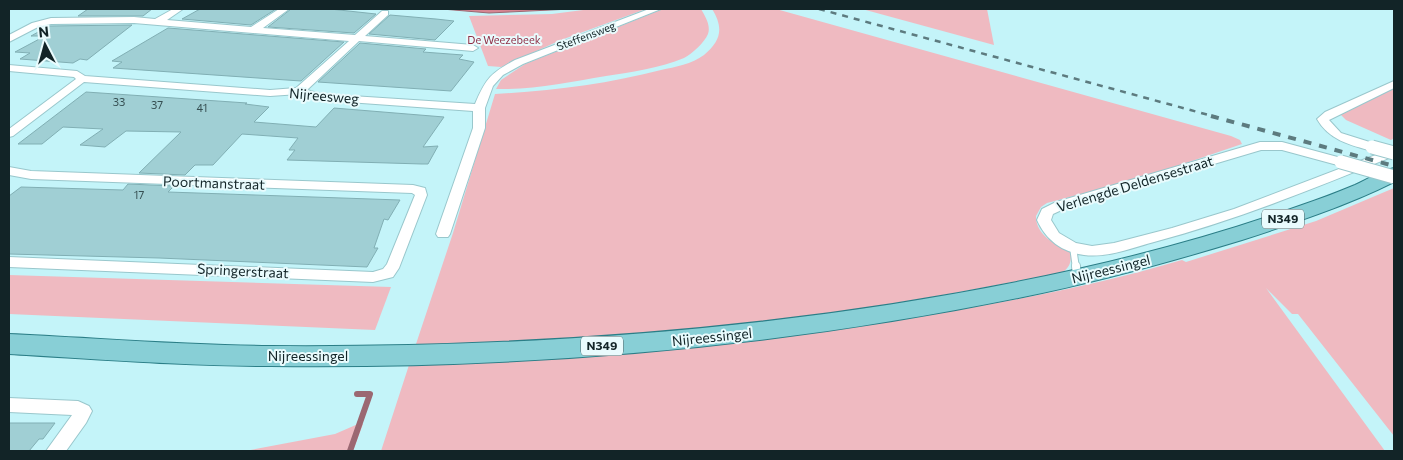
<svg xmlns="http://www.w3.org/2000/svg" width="1403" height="460" font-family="Commissioner,sans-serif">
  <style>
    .green { fill: #efbac1 }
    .water { fill: #d68592; stroke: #9b6872 }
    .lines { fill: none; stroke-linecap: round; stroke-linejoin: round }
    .stream { stroke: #9b6872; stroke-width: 6 }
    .building { fill: #a0cfd4; stroke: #81afb4 }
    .service-far1-casing { stroke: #99c7cc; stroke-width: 8 }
    .service-casing { stroke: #99c7cc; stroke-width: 10 }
    .minor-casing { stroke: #99c7cc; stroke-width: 2 }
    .primary-casing { stroke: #2b7e87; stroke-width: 2 }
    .service-far1 { stroke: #fff; stroke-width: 6 }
    .service { stroke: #fff; stroke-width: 8 }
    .minor { fill: #fff; fill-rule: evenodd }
    .primary { fill: #88cfd6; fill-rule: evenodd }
    .rail-far1 { stroke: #5d7b7f; stroke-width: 2.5; stroke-dasharray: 6 6; stroke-linecap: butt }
    .rail { stroke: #5d7b7f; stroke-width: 4; stroke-dasharray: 8 8; stroke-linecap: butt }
    .minor-bridge-casing { stroke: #99c7cc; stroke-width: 15; stroke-linecap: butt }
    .minor-bridge { stroke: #fff; stroke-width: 13 }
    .labels { text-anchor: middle; stroke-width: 4; stroke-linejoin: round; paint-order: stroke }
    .far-street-label { font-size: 11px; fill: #122427; stroke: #e9fbfd }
    .far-park-label { font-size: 11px; fill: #8f2f46; stroke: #e9fbfd }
    .number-label { font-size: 11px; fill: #364f52 }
    .shield { fill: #e9fbfd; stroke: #526467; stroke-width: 1 }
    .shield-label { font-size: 12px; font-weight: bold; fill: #122427 }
    .street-label { font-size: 14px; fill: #122427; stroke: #e9fbfd }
  </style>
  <rect width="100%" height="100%" fill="#c4f4f9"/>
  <g class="green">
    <path d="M591,9H646L561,40L501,67L488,66L469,16L552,14Z"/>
    <path d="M663,9H701C705,16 711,25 708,34C704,43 693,53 684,58C660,68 632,72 606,76C570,82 533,90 496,89L501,80L525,64Z"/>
    <path d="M712,9H776L1231,136L1240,140L1242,144L1139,179L1047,203L1041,207L1036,216C1036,236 1056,245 1071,251C1071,261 1071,266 1063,272C930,299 796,321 660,334C579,341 497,342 415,347L453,233L495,94C551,91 607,84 661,70C675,67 692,64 704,55C721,41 724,28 712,9Z"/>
    <path d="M862,9H987L994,45Z"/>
    <path d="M1394,87V138L1391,140L1346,120L1339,113Z"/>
    <path d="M1394,188V436L1298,314H1292L1266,288L1385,451H381L409,365C595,360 781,343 964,309C1037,296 1111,281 1182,260L1186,262L1316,221Z"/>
    <path d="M9,275L391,287L375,330L9,314Z"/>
    <path d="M358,424H363L353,451H245L335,434Z"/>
  </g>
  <path class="water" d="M442,9H571L489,13Z"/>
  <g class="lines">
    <path class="stream" d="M350,451L370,394H357"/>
  </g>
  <g class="building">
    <path d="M88,9H152L143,16H78Z"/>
    <path d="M200,9H276L251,25L182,19Z"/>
    <path d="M291,9H330L376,14L354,33L268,27Z"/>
    <path d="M390,15L436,19L454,21L435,40L369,34Z"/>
    <path d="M132,25L87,60L80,59L73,63L20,59L30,53L15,52L45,36H31L49,26Z"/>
    <path d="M168,28L344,42L301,81L113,68L122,62L112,61Z"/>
    <path d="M360,43L426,49L423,52L463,55L459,59L474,62L451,91L318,82Z"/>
    <path d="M86,92L247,103L245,104L269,107L254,122L316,127L334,108L444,117L423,147L438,146L428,164H422L287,160L295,150H289L298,138L242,134L213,165H195L185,175L139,173L181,132L126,131L105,147L80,145L103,129L63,127L42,144H18Z"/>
    <path d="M128,184L174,186L168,192L400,200L388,220L384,219L374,248H378L367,267L159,258L9,254V196L21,187L123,190Z"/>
    <path d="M9,423H55L43,439H39L29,451H9Z"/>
  </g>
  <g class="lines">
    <g class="service-far1-casing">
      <path id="service-far1" d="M1073,247L1076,268"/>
    </g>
    <g class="service-casing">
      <path id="service" d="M1076,266L1077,277"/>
    </g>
    <g class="minor-casing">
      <g id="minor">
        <path d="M173,9H183L167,20L251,27L279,9H289L263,28L355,35L382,11H388V15L365,36L473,45L478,48L473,51L359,41L307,90L321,94L475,104C486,78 491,73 515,60L649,9H661L523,64L503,75L493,86L485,108V128L450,234L448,237H438L436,234L473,128V111L320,100L299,94L270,96L84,82L13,136L9,137V129L76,79L74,77L9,71V65L77,71L85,76L270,90L296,88L349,41L134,23L51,24L38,27L9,42V35L32,23L51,18L134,17L155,19Z"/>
        <path d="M1394,81V88L1329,120L1341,133L1376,144L1378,147L1376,150L1372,151C1350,145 1329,140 1317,119L1325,112Z"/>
        <path d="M1260,142H1282L1345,159L1347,162L1341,166L1282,150H1261L1066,208L1053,214L1051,220L1059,233L1076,243L1092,246L1114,243L1172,228L1234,209L1394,148V156C1315,188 1237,220 1154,242C1132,248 1107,258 1084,255C1062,252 1046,240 1037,220L1042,209L1056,202Z"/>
        <path d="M9,167L31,171L413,185L425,188L427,195L399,268L393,277L373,282L9,267V257L373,272L383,269L387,264L415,195L412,193L31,179L9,175Z"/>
        <path d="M9,398L78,401L89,406L92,411L86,423L66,451H46L72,415L9,412Z"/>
      </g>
    </g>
    <g class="primary-casing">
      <path id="primary" d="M1394,168V182C1346,206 1294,223 1242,240C1170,262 1097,282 1023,297C775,348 523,369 270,366C183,366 96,359 9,354V334C96,338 183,345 270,346C541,348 814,328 1078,269C1154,252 1229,231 1302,205C1320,199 1338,192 1355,185C1368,179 1380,171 1394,168Z"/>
    </g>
    <use href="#service-far1" class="service-far1"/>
    <use href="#service" class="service"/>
    <use href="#minor" class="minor"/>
    <use href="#primary" class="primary"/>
    <path class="rail-far1" d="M819,9L1216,117"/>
    <path class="rail" d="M1211,116L1394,166"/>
    <g class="minor-bridge-casing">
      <g id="minor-bridge">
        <path d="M1372,147L1394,153"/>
        <path d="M1341,162L1394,177"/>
      </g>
    </g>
    <use href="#minor-bridge" class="minor-bridge"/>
  </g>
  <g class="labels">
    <g class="far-street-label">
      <text transform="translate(586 36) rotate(-21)" y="4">Steffensweg</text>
    </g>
    <g class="far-park-label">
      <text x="504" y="44">De Weezebeek</text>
    </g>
    <g class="number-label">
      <text x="119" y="106">33</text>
      <text x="157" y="109">37</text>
      <text x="202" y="112">41</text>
      <text x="139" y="199">17</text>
    </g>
    <g class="shield">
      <rect x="1262" y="209.5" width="42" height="19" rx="4"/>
      <rect x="581" y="336.5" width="42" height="19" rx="4"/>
    </g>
    <g class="shield-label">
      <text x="1283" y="223">N349</text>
      <text x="602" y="350">N349</text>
    </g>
    <g class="street-label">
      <text transform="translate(324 96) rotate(5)" y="5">Nijreesweg</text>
      <text transform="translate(214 183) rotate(2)" y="5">Poortmanstraat</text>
      <text transform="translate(1135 184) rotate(-17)" y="5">Verlengde Deldensestraat</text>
      <text transform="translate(1111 269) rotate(-14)" y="5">Nijreessingel</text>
      <text transform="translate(243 271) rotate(3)" y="5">Springerstraat</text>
      <text transform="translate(712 337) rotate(-6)" y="5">Nijreessingel</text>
      <text x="308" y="361">Nijreessingel</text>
    </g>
  </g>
  <rect width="1403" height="460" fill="none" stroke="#122427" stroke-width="20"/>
  <g transform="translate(45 45) rotate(354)" stroke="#e9fbfd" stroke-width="4" paint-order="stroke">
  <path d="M0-4L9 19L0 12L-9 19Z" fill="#122427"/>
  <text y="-8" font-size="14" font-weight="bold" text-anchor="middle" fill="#122427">N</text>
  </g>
</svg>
